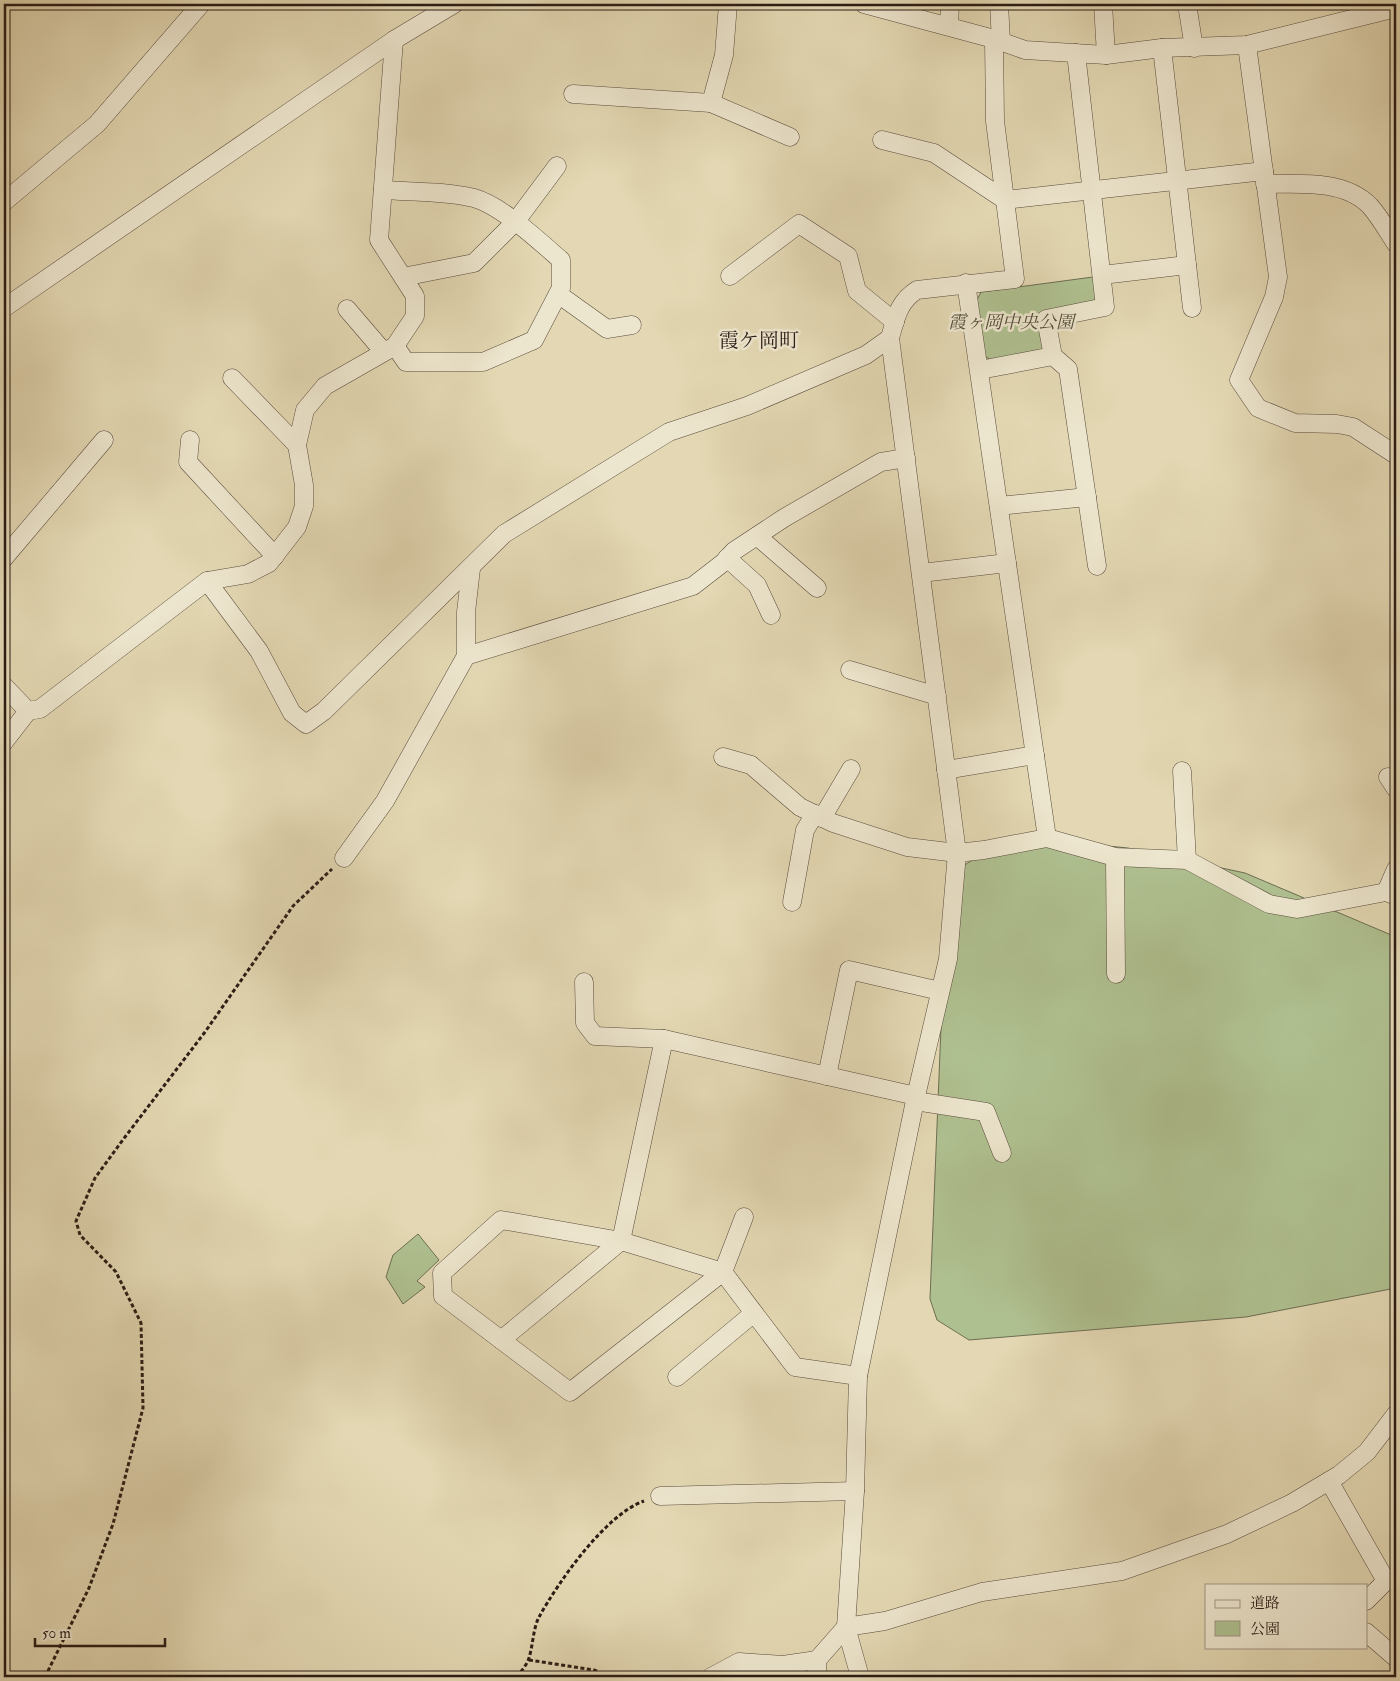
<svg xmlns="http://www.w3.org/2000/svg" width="1400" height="1681" font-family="'IM FELL Double Pica','Noto Serif JP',serif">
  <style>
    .green { fill: #afc090; stroke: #6d6e53 }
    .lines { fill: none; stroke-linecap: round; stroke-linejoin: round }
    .minor-casing { stroke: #594b3d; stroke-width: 19 }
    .path { stroke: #2b1c16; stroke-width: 3; stroke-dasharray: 4 2.5; stroke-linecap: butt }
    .minor { stroke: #ede6ce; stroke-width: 18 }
    .labels { text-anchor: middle; stroke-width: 5; stroke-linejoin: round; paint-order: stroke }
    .park-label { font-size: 18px; font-style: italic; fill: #534d3b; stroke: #ede6ce }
    .quarter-label { font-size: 20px; fill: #2b1c16; stroke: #ede6ce }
  </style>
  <rect width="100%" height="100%" fill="#e3d8b3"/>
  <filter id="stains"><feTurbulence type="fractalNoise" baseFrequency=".004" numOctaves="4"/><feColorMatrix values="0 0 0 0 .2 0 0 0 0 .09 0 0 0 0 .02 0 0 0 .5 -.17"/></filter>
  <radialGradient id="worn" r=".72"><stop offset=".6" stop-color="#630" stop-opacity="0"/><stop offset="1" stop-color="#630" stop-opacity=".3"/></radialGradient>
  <g class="green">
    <path d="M1093,277L1097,300L1042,317L1046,351L991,360L983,355L976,302L981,292Z"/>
    <path d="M1066,842L1128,848L1245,873L1396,937V1288L1246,1317L969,1340L937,1320L930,1299L946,904C949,894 951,883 956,874C972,848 1038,846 1066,842Z"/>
    <path d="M418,1234L439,1260L417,1281L425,1287L403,1304L386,1277L393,1255Z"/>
  </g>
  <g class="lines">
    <g class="minor-casing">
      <g id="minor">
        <path d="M728,4L724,55L711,103L790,137"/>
        <path d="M864,4L994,39L1025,50L1106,55L1162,48L1247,45L1396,8"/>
        <path d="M999,4L1001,41"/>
        <path d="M1103,4L1106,55"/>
        <path d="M1187,4L1194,48"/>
        <path d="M949,26L950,4"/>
        <path d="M1247,45L1278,277L1274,297L1239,380L1258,408L1295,423L1337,424L1353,427L1396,455"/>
        <path d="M1162,48L1192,308"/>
        <path d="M1076,53L1105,307L1046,319L1053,356L1068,369L1097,566"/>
        <path d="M573,94L711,103"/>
        <path d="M882,140L934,153L1005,200L1264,171"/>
        <path d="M1265,184C1298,184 1344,179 1370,206C1380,217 1388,232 1396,244"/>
        <path d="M383,190C413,192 445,191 474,198C502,206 539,241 561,260V288L534,340L483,362H406L395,346"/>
        <path d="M4,202L97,124L201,4"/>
        <path d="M1102,275L1187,265"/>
        <path d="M730,276L799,224L848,256L857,291L895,322"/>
        <path d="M403,277L474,263L516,221L557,166"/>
        <path d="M966,283L1047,838"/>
        <path d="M558,294L607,329L632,325"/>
        <path d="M4,308L394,40L454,4"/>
        <path d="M347,309L383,351"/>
        <path d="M980,370L1053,356"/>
        <path d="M232,378L297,445"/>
        <path d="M190,440L188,462L275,556"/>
        <path d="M999,506L1087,497"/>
        <path d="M757,536L817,588"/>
        <path d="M4,558L104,440"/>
        <path d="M727,558L757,585L771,615"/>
        <path d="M921,573L1007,563"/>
        <path d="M207,581L259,651L292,713L306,724L324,711L504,534L669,432L747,406L866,355L890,338"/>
        <path d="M466,656L693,586L724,562L734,551L784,518L881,462L906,458"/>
        <path d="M850,670L937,696"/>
        <path d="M4,686L28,711"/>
        <path d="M4,742L28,711L40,709L207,581L248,574L269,563L297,527L304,506V485L297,445L305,410L325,386L395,346L415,316V296L379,240L394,40"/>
        <path d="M723,757L751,765L800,807L833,823L907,847L957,853L984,850L1047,838L1115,857L1187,860L1269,904L1297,909L1386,892L1396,896"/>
        <path d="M946,770L1035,755"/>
        <path d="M1182,771L1187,860"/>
        <path d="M1388,777L1396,789"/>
        <path d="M822,818L851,769"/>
        <path d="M1115,857L1116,974"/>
        <path d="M344,858L385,801L466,656V612L471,569"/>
        <path d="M1386,892L1396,869"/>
        <path d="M792,902L805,830L815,814"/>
        <path d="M584,982L585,1023L595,1036L664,1039L916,1096"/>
        <path d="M827,1076L849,970L940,991"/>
        <path d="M915,1101L986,1112L1002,1153"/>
        <path d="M744,1217L723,1272L570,1392L443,1296L442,1273L501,1220L621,1241L723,1272L795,1367L858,1376"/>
        <path d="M501,1340L621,1241L664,1039"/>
        <path d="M677,1377L754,1313"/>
        <path d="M1329,1481L1386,1581L1366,1601"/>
        <path d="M660,1496L855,1491"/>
        <path d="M1366,1632L1396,1658"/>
        <path d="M711,1677L739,1662L783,1665L817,1660"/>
        <path d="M817,1677V1660L846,1627L885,1621L982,1592L1122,1571L1227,1534L1292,1503L1339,1475L1367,1452L1396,1414"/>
        <path d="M860,1677L846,1627L855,1491L858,1376L916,1096L948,959L957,853L890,338C896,318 898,302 917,290L1015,279L995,121L994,39"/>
      </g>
    </g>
    <g class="path">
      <path d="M529,1660L594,1670L612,1677"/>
      <path d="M45,1677L89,1588L113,1524L143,1408L141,1323L116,1272L80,1235L76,1221L95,1178L125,1137L205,1032L293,906L332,869"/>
      <path d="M517,1677C521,1671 527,1665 529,1658C533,1645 533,1629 539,1617C559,1581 605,1515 644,1501"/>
    </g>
    <use href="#minor" class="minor"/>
  </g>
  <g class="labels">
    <g class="park-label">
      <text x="1011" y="328">霞ヶ岡中央公園</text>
    </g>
    <g class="quarter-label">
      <text x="759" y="347">霞ケ岡町</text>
    </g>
  </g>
  <rect width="1400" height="1681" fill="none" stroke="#e3d8b3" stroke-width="20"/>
  <rect x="5" y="5" width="1390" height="1671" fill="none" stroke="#2b1c16" stroke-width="2.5"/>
  <rect x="10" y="10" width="1380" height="1661" fill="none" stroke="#2b1c16"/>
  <rect x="1205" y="1584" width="162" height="65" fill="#ede6ce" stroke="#9f9584"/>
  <rect x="1215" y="1600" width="25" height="8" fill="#ede6ce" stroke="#9f9584"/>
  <text x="1250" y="1608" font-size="15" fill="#2b1c16">道路</text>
  <rect x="1215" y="1621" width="25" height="15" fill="#afc090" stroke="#9f9584"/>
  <text x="1250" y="1634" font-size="15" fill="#2b1c16">公園</text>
  <path d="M35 1638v8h130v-8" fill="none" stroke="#2b1c16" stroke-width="2.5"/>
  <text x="42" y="1638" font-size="15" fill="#2b1c16" stroke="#ede6ce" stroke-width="4" paint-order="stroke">50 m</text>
  <rect width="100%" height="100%" filter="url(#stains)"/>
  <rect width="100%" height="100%" fill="url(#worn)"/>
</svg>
